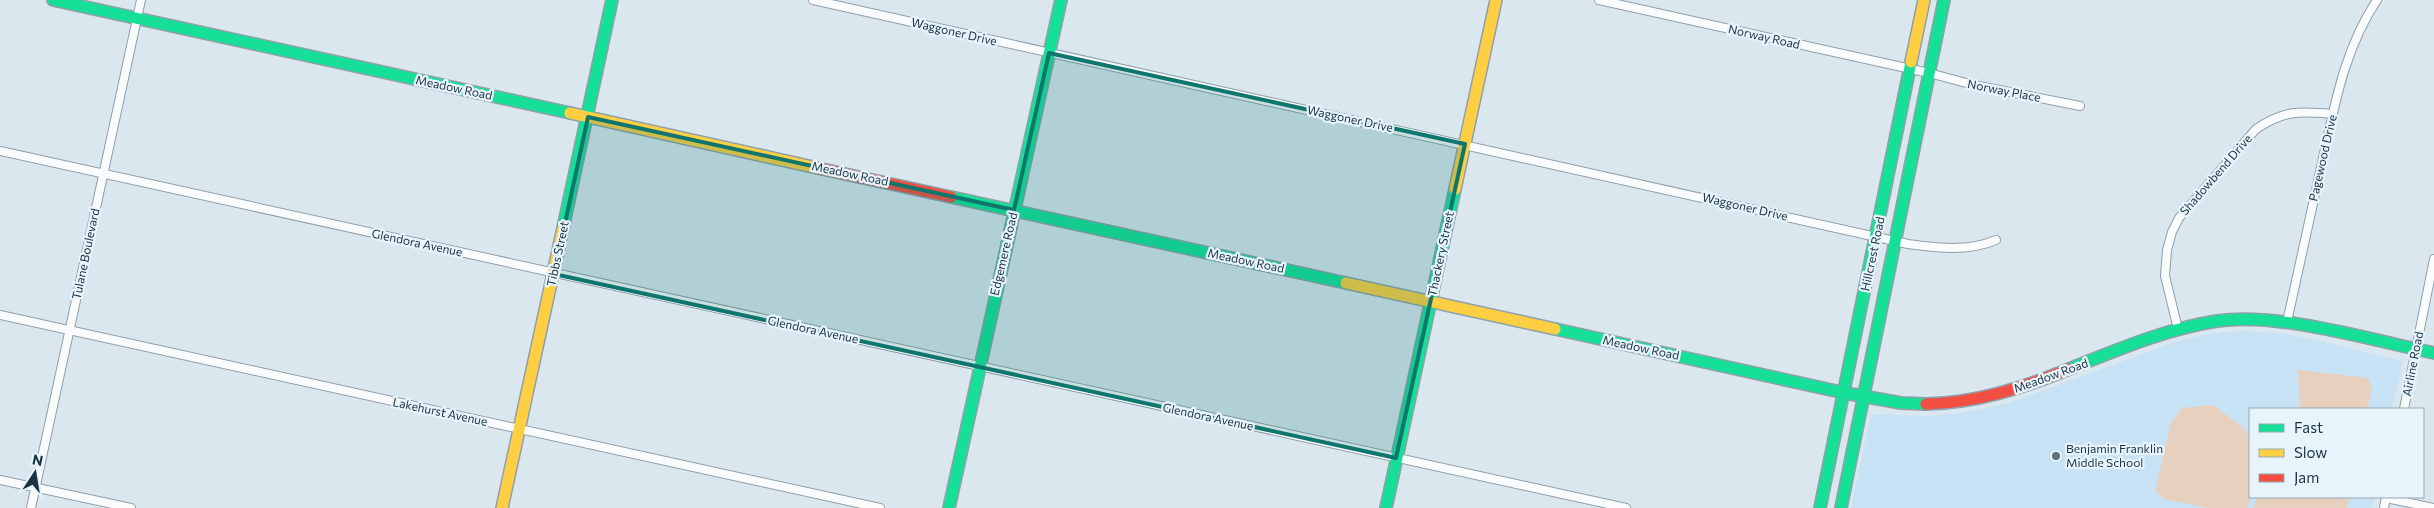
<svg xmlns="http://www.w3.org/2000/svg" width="2434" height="508" font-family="Commissioner,sans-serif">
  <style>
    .built { fill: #c7e2f4 }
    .green { fill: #e7d0be }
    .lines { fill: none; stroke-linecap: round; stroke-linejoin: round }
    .street-casing { stroke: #8fa0aa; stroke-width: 10 }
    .fast-casing { stroke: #8fa0aa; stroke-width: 14 }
    .slow-casing { stroke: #8fa0aa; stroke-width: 14 }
    .jam-casing { stroke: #8fa0aa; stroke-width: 14 }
    .street { stroke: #f9fbfd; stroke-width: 8 }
    .fast { stroke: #16e098; stroke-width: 11 }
    .slow { stroke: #ffcf43; stroke-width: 11 }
    .jam { stroke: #f24e42; stroke-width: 11 }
    .marked { fill: #0f766e; fill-opacity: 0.2; stroke: #0f766e; stroke-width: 4; stroke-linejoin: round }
    .poi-dot { fill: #5e727f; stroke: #e8f4fc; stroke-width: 2 }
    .labels { text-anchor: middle; stroke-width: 4.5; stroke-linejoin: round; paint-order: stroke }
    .street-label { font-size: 12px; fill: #1b3342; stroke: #e8f4fc }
    .poi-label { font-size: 12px; fill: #1b3342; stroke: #e8f4fc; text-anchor: start }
  </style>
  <rect width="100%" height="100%" fill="#dae7ef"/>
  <path class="built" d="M2246,331L2288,334L2403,361L2392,409H2250V497H2374L2372,508H1851L1871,414L1925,416L1960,413L2010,403L2172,343L2211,333Z"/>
  <g class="green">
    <path d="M2298,370L2368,378L2372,390L2367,409H2300Z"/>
    <path d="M2213,405L2245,429L2250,439L2251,497L2247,508H2209L2164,499L2155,491L2171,423L2182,408Z"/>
    <path d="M2257,497H2350L2347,508H2253Z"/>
  </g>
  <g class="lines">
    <g class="street-casing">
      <g id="street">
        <path d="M813,0L1908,244C1937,248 1968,252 1996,240"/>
        <path d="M1599,0L1929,73L1974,85L2080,106"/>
        <path d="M0,151L1626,508"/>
        <path d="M0,315L880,508"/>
        <path d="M2287,322C2299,267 2311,212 2323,158C2335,103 2345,48 2377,0"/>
        <path d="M2178,329L2165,276L2167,250L2172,232L2179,218L2256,129C2284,110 2300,111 2333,114"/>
        <path d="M2404,409L2434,259"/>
        <path d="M0,480L131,508"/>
        <path d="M2386,498L2434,508"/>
        <path d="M31,508L141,0"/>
        <path d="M2384,508L2386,497"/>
      </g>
    </g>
    <g class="fast-casing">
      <g id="fast">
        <path d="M53,0L570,113"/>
        <path d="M951,197L1346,283"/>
        <path d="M563,228L612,0"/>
        <path d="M1555,329L1845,393L1901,403L1926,404"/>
        <path d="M2069,369C2117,350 2165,329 2217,321C2279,312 2371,340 2434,353"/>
        <path d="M949,508L1061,0"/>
        <path d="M1386,508L1455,189"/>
        <path d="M1820,508L1911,62"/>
        <path d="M1841,508L1944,0"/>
      </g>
    </g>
    <g class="slow-casing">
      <g id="slow">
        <path d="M1911,62L1924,0"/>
        <path d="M570,113L822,169"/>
        <path d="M1455,189L1496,0"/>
        <path d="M1346,283L1555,329"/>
        <path d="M502,508L563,228"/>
      </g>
    </g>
    <g class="jam-casing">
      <g id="jam">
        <path d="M822,169L951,197"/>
        <path d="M1926,404C1976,403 2023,388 2069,369"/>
      </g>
    </g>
    <use href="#street" class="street"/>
    <use href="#fast" class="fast"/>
    <use href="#slow" class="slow"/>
    <use href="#jam" class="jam"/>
  </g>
  <path class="marked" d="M1049,53L1465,144L1396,458L554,274L588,117L1014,210Z"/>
  <circle class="poi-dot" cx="2056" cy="456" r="5"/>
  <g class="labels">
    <g class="street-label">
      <text transform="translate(954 32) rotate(13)" y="4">Waggoner Drive</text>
      <text transform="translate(1764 37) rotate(13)" y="4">Norway Road</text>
      <text transform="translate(454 88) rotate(12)" y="4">Meadow Road</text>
      <text transform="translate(2004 91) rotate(11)" y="4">Norway Place</text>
      <text transform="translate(1350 119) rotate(12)" y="4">Waggoner Drive</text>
      <text transform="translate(2323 158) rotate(-77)" y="4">Pagewood Drive</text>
      <text transform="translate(850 174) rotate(12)" y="4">Meadow Road</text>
      <text transform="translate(2216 175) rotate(-49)" y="4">Shadowbend Drive</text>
      <text transform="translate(1745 207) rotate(13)" y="4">Waggoner Drive</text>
      <text transform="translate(417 243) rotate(12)" y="4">Glendora Avenue</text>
      <text transform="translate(86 254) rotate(-78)" y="4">Tulane Boulevard</text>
      <text transform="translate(558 254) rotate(-78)" y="4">Tibbs Street</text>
      <text transform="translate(1004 254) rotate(-77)" y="4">Edgemere Road</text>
      <text transform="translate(1441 254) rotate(-78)" y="4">Thackery Street</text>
      <text transform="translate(1873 254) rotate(-78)" y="4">Hillcrest Road</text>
      <text transform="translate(1246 261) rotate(12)" y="4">Meadow Road</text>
      <text transform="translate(813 330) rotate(12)" y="4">Glendora Avenue</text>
      <text transform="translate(1641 348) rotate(12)" y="4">Meadow Road</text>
      <text transform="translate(2413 364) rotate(-79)" y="4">Airline Road</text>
      <text transform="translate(2051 376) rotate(-20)" y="4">Meadow Road</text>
      <text transform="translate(440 412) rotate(12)" y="4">Lakehurst Avenue</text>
      <text transform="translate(1208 417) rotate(12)" y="4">Glendora Avenue</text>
    </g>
    <g class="poi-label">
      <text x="2066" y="453">Benjamin Franklin<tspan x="2066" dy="14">Middle School</tspan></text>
    </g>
  </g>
  <rect x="2249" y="408" width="175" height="90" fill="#e8f4fc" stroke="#96a7b2"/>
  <rect x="2259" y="424" width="25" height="8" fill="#16e098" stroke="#96a7b2"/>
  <text x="2294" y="433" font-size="15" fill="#1b3342">Fast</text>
  <rect x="2259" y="449" width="25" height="8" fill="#ffcf43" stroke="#96a7b2"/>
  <text x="2294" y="458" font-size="15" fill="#1b3342">Slow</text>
  <rect x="2259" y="474" width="25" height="8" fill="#f24e42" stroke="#96a7b2"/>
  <text x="2294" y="483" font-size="15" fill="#1b3342">Jam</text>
  <g transform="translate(35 473) rotate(12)" stroke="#e8f4fc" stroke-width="4" paint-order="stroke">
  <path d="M0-4L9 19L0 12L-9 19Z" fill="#1b3342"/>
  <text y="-8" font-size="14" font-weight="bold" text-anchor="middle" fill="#1b3342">N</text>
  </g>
</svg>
